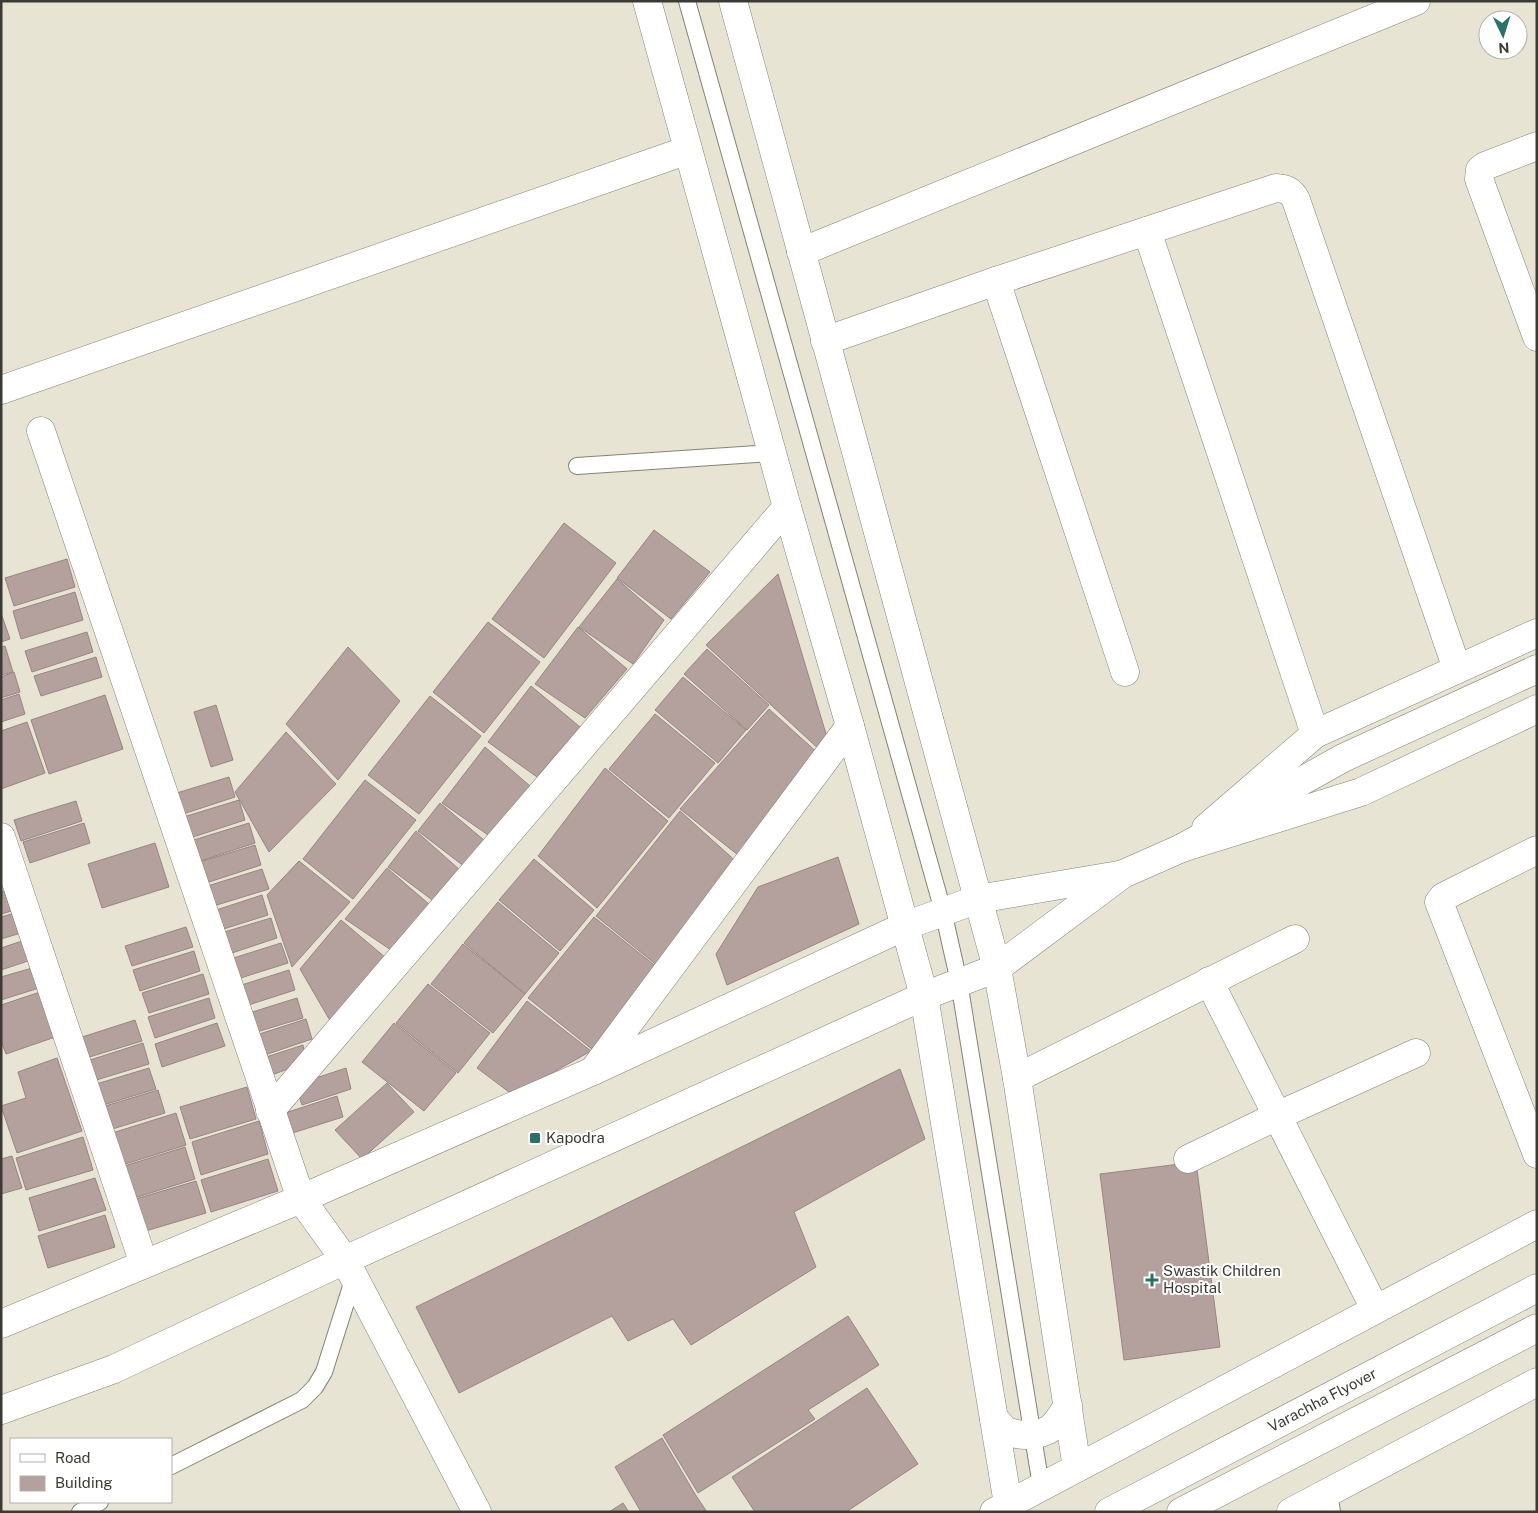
<svg xmlns="http://www.w3.org/2000/svg" width="1538" height="1513" font-family="'Public Sans',sans-serif">
  <style>
    .building { fill: #b4a19d; stroke: #978582 }
    .lines { fill: none; stroke-linecap: round; stroke-linejoin: round }
    .lane-casing { stroke: #858374; stroke-width: 18 }
    .street-casing { stroke: #858374; stroke-width: 29 }
    .secondary-casing { stroke: #858374; stroke-width: 29 }
    .primary-casing { stroke: #858374; stroke-width: 29 }
    .lane { stroke: #fff; stroke-width: 16 }
    .street { stroke: #fff; stroke-width: 28 }
    .secondary { stroke: #fff; stroke-width: 28 }
    .primary { stroke: #fff; stroke-width: 28 }
    .poi-dot { fill: #2a7168; stroke: #fff; stroke-width: 2 }
    .labels { text-anchor: middle; stroke-width: 4; stroke-linejoin: round; paint-order: stroke }
    .poi-label { font-size: 15px; fill: #3b3a34; stroke: #fff; text-anchor: start }
    .street-label { font-size: 15px; fill: #3b3a34; stroke: #fff }
  </style>
  <rect width="100%" height="100%" fill="#e7e4d3"/>
  <g class="building">
    <path d="M564,523L616,563L544,658L492,619Z"/>
    <path d="M654,530L710,572L671,619L617,578Z"/>
    <path d="M67,559L75,587L14,606L5,578Z"/>
    <path d="M778,574L829,744L822,752L706,645Z"/>
    <path d="M617,579L664,620L633,664L579,627Z"/>
    <path d="M75,592L83,620L21,639L13,611Z"/>
    <path d="M1,613L10,639L1,642Z"/>
    <path d="M488,622L540,662L484,733L433,692Z"/>
    <path d="M578,627L627,669L585,718L535,684Z"/>
    <path d="M87,632L93,652L32,672L25,651Z"/>
    <path d="M5,646L13,672L1,675V647Z"/>
    <path d="M348,647L400,701L338,780L286,724Z"/>
    <path d="M707,649L769,705L747,730L684,674Z"/>
    <path d="M96,657L102,677L41,696L34,676Z"/>
    <path d="M14,672L20,692L1,698V677Z"/>
    <path d="M683,677L746,730L718,763L655,710Z"/>
    <path d="M531,686L580,727L537,777L488,742Z"/>
    <path d="M19,694L25,714L1,722V700Z"/>
    <path d="M105,695L123,749L49,774L31,720Z"/>
    <path d="M430,696L481,736L419,814L368,775Z"/>
    <path d="M216,705L233,760L211,767L194,712Z"/>
    <path d="M769,709L820,755L743,859L680,809Z"/>
    <path d="M655,714L715,763L669,818L609,769Z"/>
    <path d="M27,722L45,773L1,789V731Z"/>
    <path d="M286,732L336,784L269,852L235,792Z"/>
    <path d="M485,747L530,786L491,837L442,803Z"/>
    <path d="M605,768L668,821L597,908L538,856Z"/>
    <path d="M229,777L235,797L174,817L167,796Z"/>
    <path d="M365,780L416,820L353,899L303,859Z"/>
    <path d="M239,800L245,820L184,840L177,819Z"/>
    <path d="M76,801L82,821L21,841L14,820Z"/>
    <path d="M440,803L485,841L465,867L418,831Z"/>
    <path d="M680,811L740,865L659,967L596,916Z"/>
    <path d="M84,823L90,843L30,863L23,842Z"/>
    <path d="M249,823L255,843L194,863L187,842Z"/>
    <path d="M416,831L461,871L435,902L388,867Z"/>
    <path d="M155,843L169,887L102,908L88,864Z"/>
    <path d="M255,845L261,865L200,885L193,864Z"/>
    <path d="M838,857L859,924L727,985L716,954L758,887Z"/>
    <path d="M534,859L594,910L560,951L499,900Z"/>
    <path d="M299,861L350,902L292,967L267,895Z"/>
    <path d="M387,868L430,905L394,952L345,919Z"/>
    <path d="M262,869L269,889L207,908L201,888Z"/>
    <path d="M8,890L15,910L1,914V892Z"/>
    <path d="M262,895L268,915L214,932L207,913Z"/>
    <path d="M498,902L559,953L525,994L464,943Z"/>
    <path d="M15,913L21,933L1,939V917Z"/>
    <path d="M594,917L658,968L593,1050L528,998Z"/>
    <path d="M271,918L277,938L223,956L214,935Z"/>
    <path d="M341,920L386,958L332,1024L300,969Z"/>
    <path d="M186,927L193,947L132,966L125,946Z"/>
    <path d="M25,940L31,960L1,970V948Z"/>
    <path d="M281,943L288,963L231,981L224,961Z"/>
    <path d="M463,944L525,994L493,1033L431,984Z"/>
    <path d="M194,951L200,971L140,991L133,970Z"/>
    <path d="M32,968L39,988L1,1000V977Z"/>
    <path d="M289,970L295,990L239,1008L232,988Z"/>
    <path d="M203,974L209,994L149,1013L142,993Z"/>
    <path d="M428,984L490,1033L458,1073L396,1023Z"/>
    <path d="M46,990L61,1035L6,1054L1,1041V1005Z"/>
    <path d="M209,998L215,1018L155,1038L148,1017Z"/>
    <path d="M297,998L303,1018L250,1034L243,1015Z"/>
    <path d="M527,1001L591,1051L513,1095L477,1068Z"/>
    <path d="M306,1019L312,1039L256,1058L250,1037Z"/>
    <path d="M135,1020L142,1041L86,1058L79,1038Z"/>
    <path d="M217,1023L225,1046L162,1067L155,1044Z"/>
    <path d="M394,1023L456,1073L424,1111L362,1062Z"/>
    <path d="M143,1043L149,1064L93,1081L87,1061Z"/>
    <path d="M303,1045L306,1062L264,1078L257,1060Z"/>
    <path d="M57,1058L82,1131L17,1153L1,1106L26,1098L18,1072Z"/>
    <path d="M149,1068L156,1089L100,1106L93,1085Z"/>
    <path d="M346,1068L351,1089L302,1105L295,1085Z"/>
    <path d="M900,1069L925,1139L794,1212L816,1267L691,1345L673,1319L628,1341L612,1316L459,1393L416,1307Z"/>
    <path d="M387,1083L414,1112L362,1159L335,1130Z"/>
    <path d="M247,1087L256,1119L190,1139L180,1107Z"/>
    <path d="M158,1090L165,1113L109,1130L102,1107Z"/>
    <path d="M337,1096L343,1117L283,1136L276,1116Z"/>
    <path d="M176,1113L186,1145L119,1166L109,1134Z"/>
    <path d="M259,1121L268,1154L201,1175L192,1142Z"/>
    <path d="M83,1137L93,1170L26,1190L16,1158Z"/>
    <path d="M185,1147L195,1179L128,1200L118,1168Z"/>
    <path d="M12,1156L22,1188L1,1194V1159Z"/>
    <path d="M268,1159L278,1191L211,1212L201,1180Z"/>
    <path d="M1196,1162L1220,1347L1124,1360L1100,1174Z"/>
    <path d="M95,1178L106,1210L39,1231L29,1198Z"/>
    <path d="M196,1181L206,1213L139,1233L129,1201Z"/>
    <path d="M105,1215L115,1247L48,1268L38,1236Z"/>
    <path d="M848,1316L879,1365L808,1410L815,1419L698,1493L663,1435Z"/>
    <path d="M867,1388L918,1464L846,1512H755L732,1477Z"/>
    <path d="M662,1438L695,1494L707,1512H641L615,1467Z"/>
    <path d="M623,1503L629,1512H609Z"/>
  </g>
  <g class="lines">
    <g class="lane-casing">
      <g id="lane">
        <path d="M687,1L943,911L959,982L1041,1486"/>
        <path d="M577,466L773,453"/>
        <path d="M171,1466L302,1400L315,1387L324,1372L354,1277"/>
        <path d="M1329,1492L1332,1512"/>
        <path d="M80,1512L100,1502"/>
      </g>
    </g>
    <g class="street-casing">
      <g id="street">
        <path d="M1537,146L1485,166L1480,170L1479,179L1537,337"/>
        <path d="M1147,231L1315,734"/>
        <path d="M801,252L1416,1"/>
        <path d="M996,281L1125,672"/>
        <path d="M825,341L996,281L1276,188C1286,189 1291,190 1296,200L1457,669"/>
        <path d="M1,390L688,150"/>
        <path d="M41,431L301,1199L345,1260L477,1512"/>
        <path d="M1,837L144,1264"/>
        <path d="M1537,850L1443,897L1439,902L1537,1154"/>
        <path d="M1209,981L1375,1309"/>
        <path d="M593,1071L850,726"/>
        <path d="M1017,1078L1295,939"/>
        <path d="M270,1111L787,507"/>
        <path d="M1188,1159L1277,1116L1416,1053"/>
      </g>
    </g>
    <g class="secondary-casing">
      <g id="secondary">
        <path d="M647,1L787,507L850,726L924,996L1008,1504"/>
        <path d="M733,1L997,968L1017,1078L1077,1468"/>
        <path d="M1206,828L1315,734L1537,633"/>
        <path d="M1,1324L296,1201L593,1071L905,926L978,899L1119,875"/>
        <path d="M1,1410L114,1369L345,1260L924,996L997,968L1123,874L1182,848L1361,792L1537,709"/>
        <path d="M994,1418C998,1422 1001,1427 1005,1430C1018,1437 1036,1436 1048,1430C1057,1425 1063,1413 1068,1405"/>
      </g>
    </g>
    <g class="primary-casing">
      <g id="primary">
        <path d="M1182,848L1343,758L1537,669"/>
        <path d="M994,1512L1537,1224"/>
        <path id="s1" d="M1109,1512L1537,1288"/>
        <path d="M1181,1512L1537,1328"/>
        <path d="M1291,1512L1537,1382"/>
      </g>
    </g>
    <use href="#lane" class="lane"/>
    <use href="#street" class="street"/>
    <use href="#secondary" class="secondary"/>
    <use href="#primary" class="primary"/>
  </g>
  <g class="poi-dot">
    <rect x="529" y="1132" width="12" height="12" rx="2.5"/>
    <path d="M1149.5 1272.5h5v5h5v5h-5v5h-5v-5h-5v-5h5z"/>
  </g>
  <g class="labels">
    <g class="poi-label">
      <text x="546" y="1143">Kapodra</text>
      <text x="1163" y="1276">Swastik Children<tspan x="1163" dy="17">Hospital</tspan></text>
    </g>
    <g class="street-label">
      <text dy="5" stroke="none"><textPath href="#s1" startOffset="241">Varachha Flyover</textPath></text>
    </g>
  </g>
  <rect width="1538" height="1513" fill="none" stroke="#3b3a34" stroke-width="5"/>
  <rect x="10" y="1438" width="162" height="65" fill="#ffffff" stroke="#b1b0ae"/>
  <rect x="20" y="1454" width="25" height="8" fill="#ffffff" stroke="#b1b0ae"/>
  <text x="55" y="1463" font-size="15" fill="#3b3a34">Road</text>
  <rect x="20" y="1476" width="25" height="15" fill="#b4a19d" stroke="#b1b0ae"/>
  <text x="55" y="1488" font-size="15" fill="#3b3a34">Building</text>
  <g transform="translate(1503 35) rotate(176)"><circle r="24" fill="#ffffff" stroke="#b1b0ae"/>
  <path d="M0-4L9 19L0 12L-9 19Z" fill="#2a7168"/>
  <text y="-8" font-size="14" font-weight="bold" text-anchor="middle" fill="#3b3a34">N</text>
  </g>
</svg>
